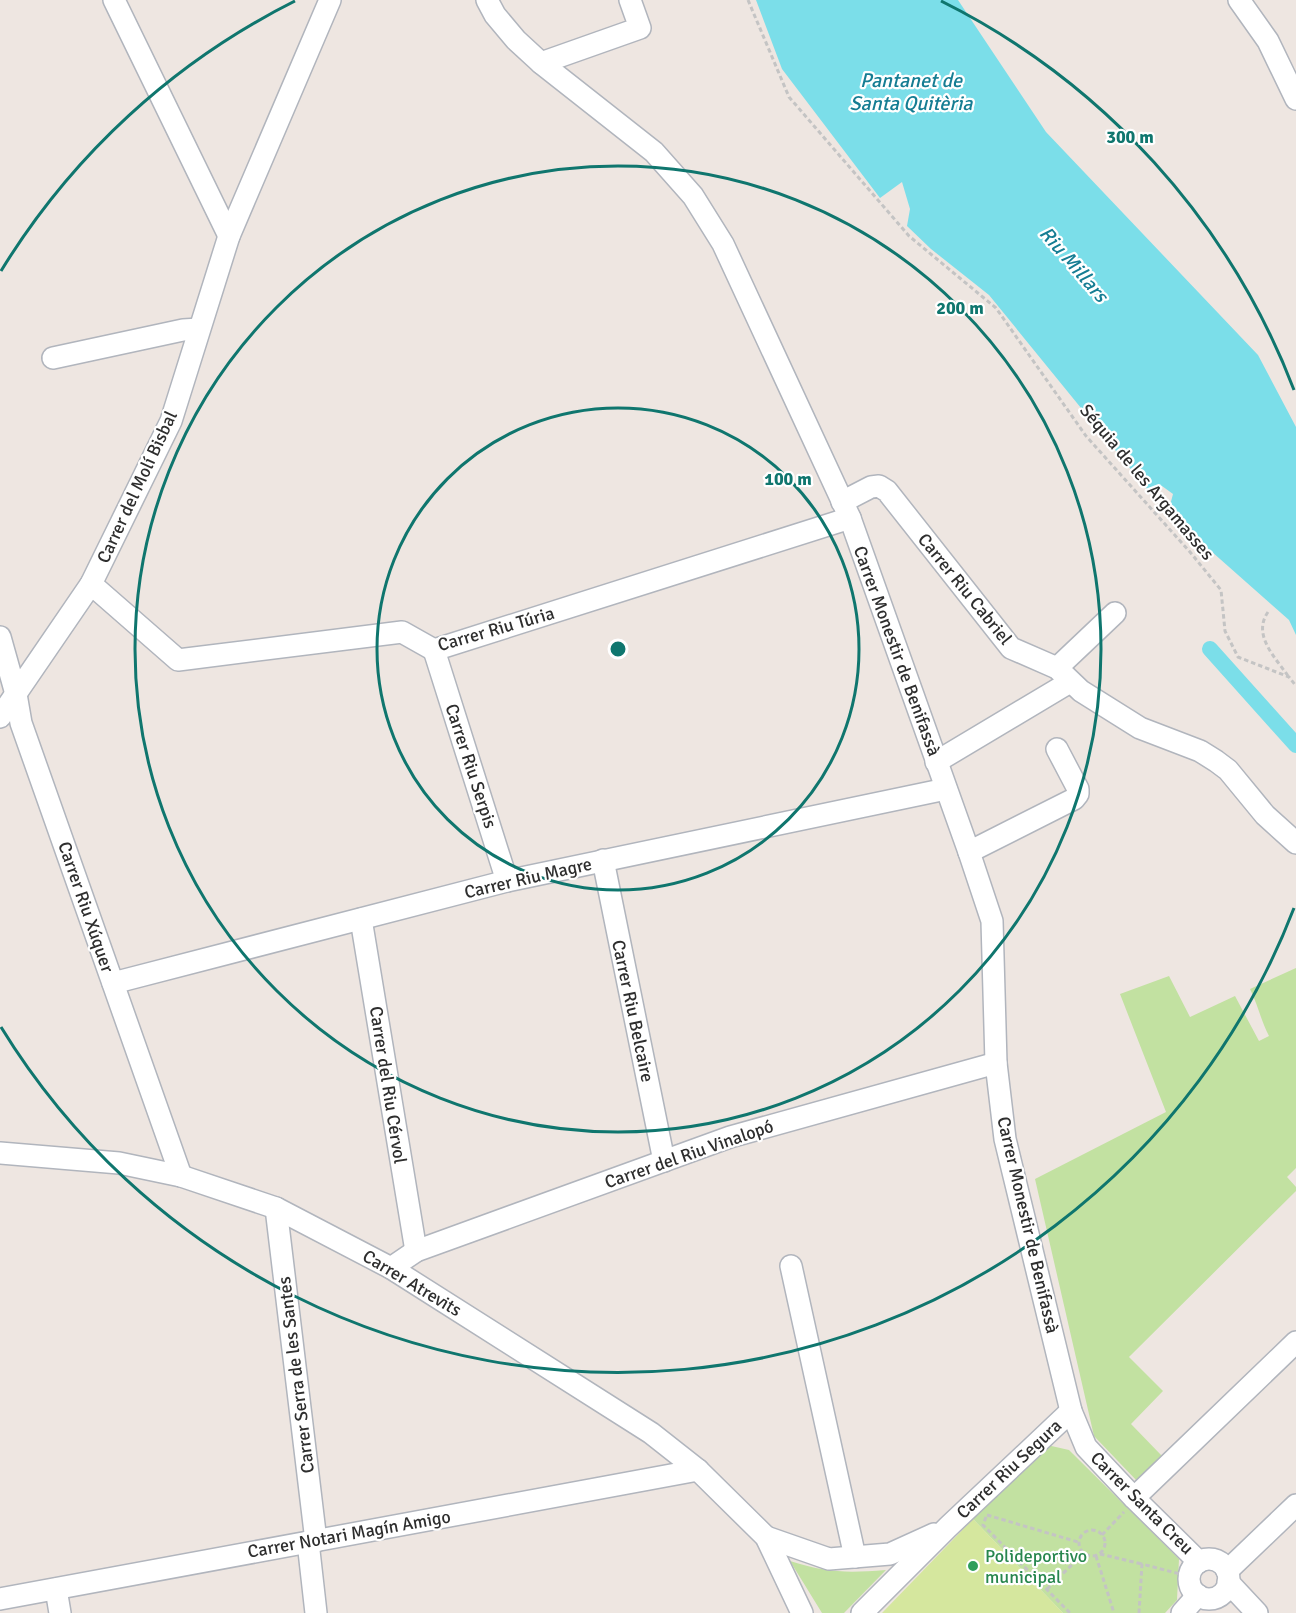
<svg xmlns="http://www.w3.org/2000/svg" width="1296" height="1613" font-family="Signika,sans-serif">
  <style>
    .green { fill: #c2e1a1 }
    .pitch { fill: #d5e79e }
    .water { fill: #7bdee9 }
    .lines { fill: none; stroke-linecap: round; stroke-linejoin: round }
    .canal { stroke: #7bdee9; stroke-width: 16 }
    .minor-casing { stroke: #b1b5bd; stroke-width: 24 }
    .path { stroke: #c4c4c4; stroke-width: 3; stroke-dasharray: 4.5 3; stroke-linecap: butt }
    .minor { stroke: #fff; stroke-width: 21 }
    .ring { fill: none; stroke: #0f766e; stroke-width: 3 }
    .leisure-dot { fill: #2e9e5b; stroke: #fff; stroke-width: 2 }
    .labels { text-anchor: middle; stroke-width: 4.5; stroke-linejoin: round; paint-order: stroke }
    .street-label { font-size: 18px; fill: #2e2e2e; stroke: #fff }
    .leisure-label { font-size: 18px; fill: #27864d; stroke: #fff; text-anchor: start }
    .water-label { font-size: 20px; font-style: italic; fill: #157d93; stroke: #fff }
    .centre { fill: #0f766e; stroke: #fff; stroke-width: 3 }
    .ring-label { font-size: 18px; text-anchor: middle; font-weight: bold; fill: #0f766e; stroke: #fff; stroke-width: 4.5; stroke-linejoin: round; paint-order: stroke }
  </style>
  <rect width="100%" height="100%" fill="#eee6e1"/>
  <g class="green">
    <path d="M1296,968V1168L1287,1177L1296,1187V1191L1129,1357L1163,1391L1131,1424L1162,1456L1137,1481L1094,1436L1035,1179L1166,1112L1120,994L1169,976L1190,1017L1235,996L1259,1041L1269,1036C1261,1021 1258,1005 1250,989Z"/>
    <path d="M1047,1445L1069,1450L1179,1559L1177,1600L1165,1613H1063L973,1519Z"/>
    <path d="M790,1561C828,1573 847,1573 886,1570L844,1613H822Z"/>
  </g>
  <path class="pitch" d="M973,1519L1063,1613H882Z"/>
  <path class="water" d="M756,0H958L1046,132L1258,355L1296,427V635L1289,620L1168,513L1173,494L1162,486L1147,489L989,295L931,249L907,226L910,209L902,182L880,198L782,69Z"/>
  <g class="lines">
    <path class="canal" d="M1210,649L1296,745"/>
    <g class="minor-casing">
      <g id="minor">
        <path d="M114,0L229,236"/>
        <path d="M487,0L495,15L516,40L541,63L654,152L693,196L723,244L850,518L969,852L992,921L996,1063L1005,1139L1071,1411L1086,1447L1134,1498L1199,1562"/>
        <path d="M1239,0L1268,41L1296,99"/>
        <path d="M541,63L640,28L630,0"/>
        <path d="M53,358L183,330L199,329"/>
        <path d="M842,502L871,487L879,486L887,491L1011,648L1057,668L1081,691L1140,728L1200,751L1216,761L1228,770L1265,815L1296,843"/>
        <path d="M91,584L178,660L402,632L434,650L850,518"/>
        <path d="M0,637L16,694L21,723L181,1176"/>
        <path d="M434,650L507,881"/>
        <path d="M1057,668L1115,613"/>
        <path d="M0,717L91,584L171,421L229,236L330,0"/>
        <path d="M936,762L1070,682"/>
        <path d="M969,852L1074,799L1078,794V789L1057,749"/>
        <path d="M603,860L664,1161"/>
        <path d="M361,919L416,1251"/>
        <path d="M113,983L507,881L946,789"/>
        <path d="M0,1153L119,1163L181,1176L276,1208L391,1268L651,1433L698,1470L766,1537L802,1613"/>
        <path d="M276,1208L316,1541"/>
        <path d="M791,1266L855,1557"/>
        <path d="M391,1268L416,1251L730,1137L996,1063"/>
        <path d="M1134,1498L1296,1342"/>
        <path d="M766,1537L829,1559L890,1554L934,1534"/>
        <path d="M308,1542L316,1613"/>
        <circle cx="1209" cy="1579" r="20"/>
        <path d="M1227,1571L1296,1505"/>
        <path d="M1228,1582L1257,1613"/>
        <path d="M56,1589L60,1613"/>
        <path d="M0,1599L698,1470"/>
        <path d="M862,1613L948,1527L1071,1411"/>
        <path d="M1182,1613L1198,1595"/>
      </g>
    </g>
    <g class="path">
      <path d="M748,0L789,97L909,236L996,308L1086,436L1190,552L1221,590L1225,631L1238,657L1289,677L1296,686"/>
      <path d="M1268,612C1252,635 1275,657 1288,676"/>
      <path d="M987,1515L1078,1542"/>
      <path d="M986,1517L983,1525L1070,1613"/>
      <circle cx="1092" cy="1543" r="13"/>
      <path d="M1102,1535L1124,1512"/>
      <path d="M1100,1554L1142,1564"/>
      <path d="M1096,1556L1114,1613"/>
      <path d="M1047,1589L1083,1554"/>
      <path d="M1139,1613L1142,1564L1180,1574"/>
    </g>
    <use href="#minor" class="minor"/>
  </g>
  <g class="ring">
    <circle cx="618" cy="649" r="241"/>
    <circle cx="618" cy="649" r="483"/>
    <path d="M1294 908A724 724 0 0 1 1 1027M1 271A724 724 0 0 1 295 1M941 1A724 724 0 0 1 1294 390"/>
  </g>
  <circle class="leisure-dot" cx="973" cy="1566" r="6"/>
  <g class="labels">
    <g class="street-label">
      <text transform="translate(1147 482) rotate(50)" y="6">Séquia de les Argamasses</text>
      <text transform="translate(137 487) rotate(-65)" y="6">Carrer del Molí Bisbal</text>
      <text transform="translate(965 589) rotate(51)" y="6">Carrer Riu Cabriel</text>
      <text transform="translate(496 629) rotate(-16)" y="6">Carrer Riu Túria</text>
      <text transform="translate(897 651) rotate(70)" y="6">Carrer Monestir de Benifassà</text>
      <text transform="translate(471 766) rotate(72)" y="6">Carrer Riu Serpis</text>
      <text transform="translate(528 878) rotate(-13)" y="6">Carrer Riu Magre</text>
      <text transform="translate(86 907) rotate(71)" y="6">Carrer Riu Xúquer</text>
      <text transform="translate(633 1011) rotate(78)" y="6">Carrer Riu Belcaire</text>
      <text transform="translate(388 1085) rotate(81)" y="6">Carrer del Riu Cérvol</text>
      <text transform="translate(689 1154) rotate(-19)" y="6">Carrer del Riu Vinalopó</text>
      <text transform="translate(1028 1225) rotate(77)" y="6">Carrer Monestir de Benifassà</text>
      <text transform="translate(412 1283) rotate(31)" y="6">Carrer Atrevits</text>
      <text transform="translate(296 1375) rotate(-97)" y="6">Carrer Serra de les Santes</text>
      <text transform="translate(1009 1469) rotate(-43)" y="6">Carrer Riu Segura</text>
      <text transform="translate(1142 1503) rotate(45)" y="6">Carrer Santa Creu</text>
      <text transform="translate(349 1534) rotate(-10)" y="6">Carrer Notari Magín Amigo</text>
    </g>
    <g class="leisure-label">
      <text x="985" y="1562">Polideportivo<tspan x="985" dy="21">municipal</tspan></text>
    </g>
    <g class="water-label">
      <text x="911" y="87">Pantanet de<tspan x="911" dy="23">Santa Quitèria</tspan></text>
      <text transform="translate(1074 264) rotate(49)" y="7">Riu Millars</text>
    </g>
  </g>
  <circle cx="618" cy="649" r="9" class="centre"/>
  <g class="ring-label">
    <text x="1130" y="143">300 m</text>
    <text x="960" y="314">200 m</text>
    <text x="788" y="485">100 m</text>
  </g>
</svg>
